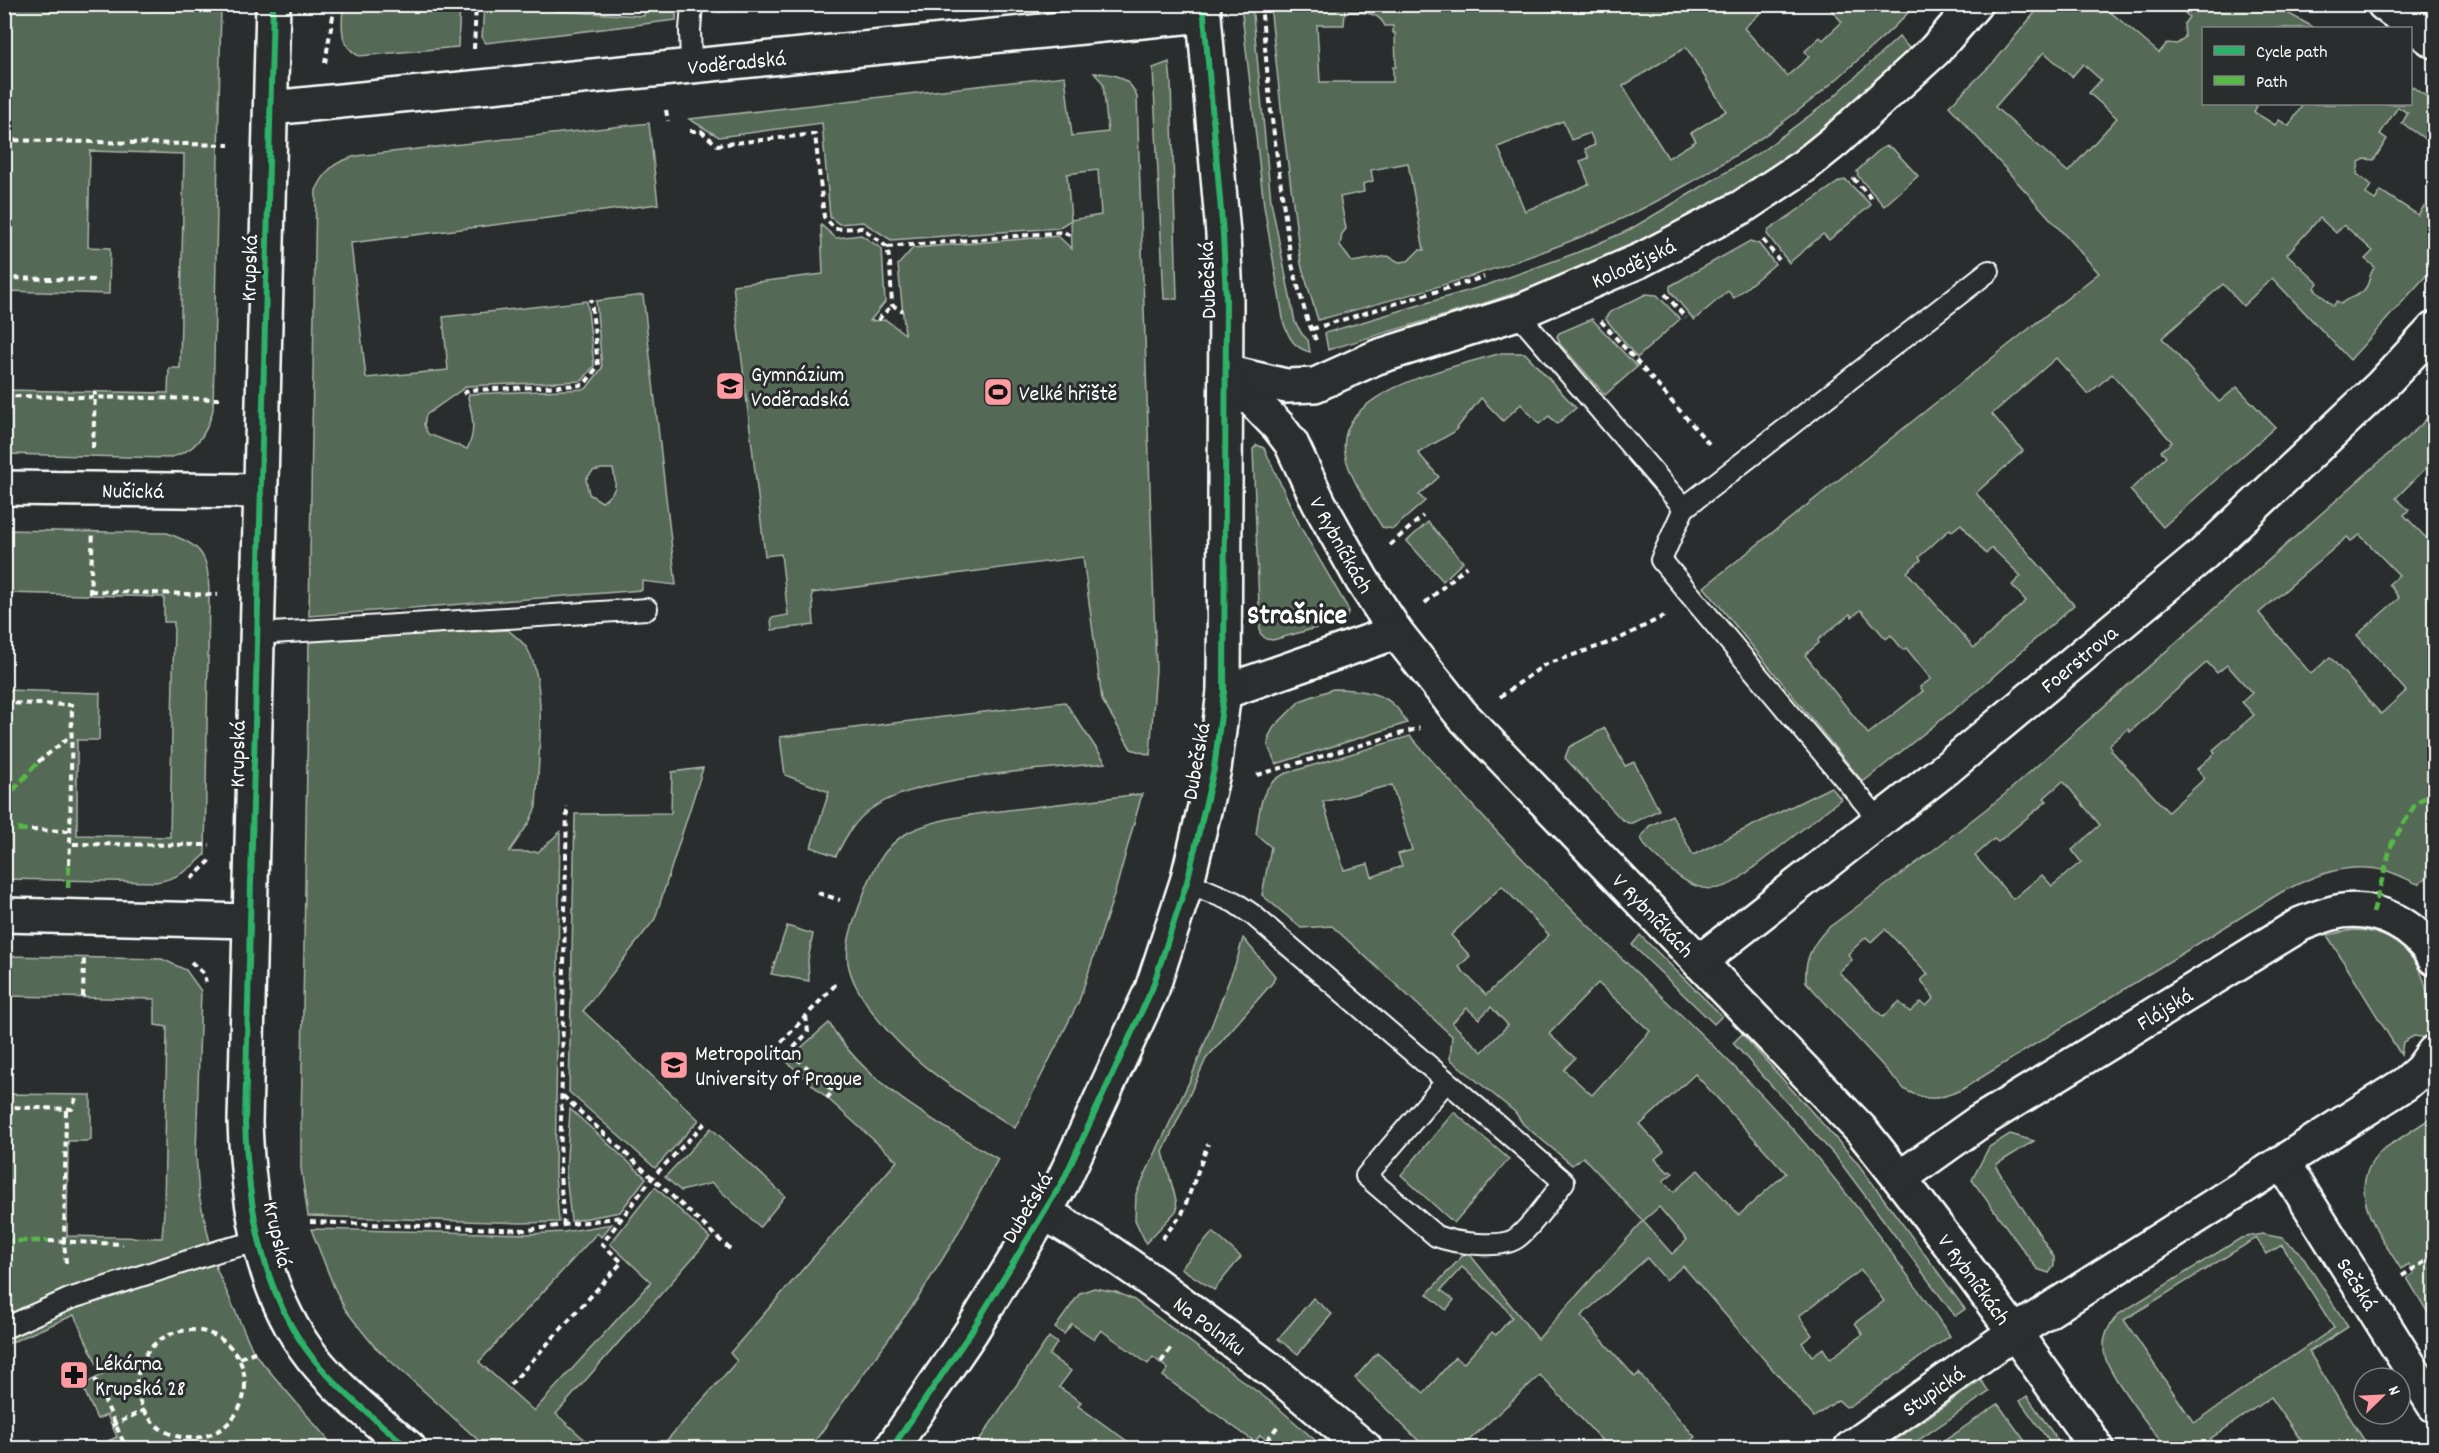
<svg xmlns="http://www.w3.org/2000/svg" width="2439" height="1453" font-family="Dekko,sans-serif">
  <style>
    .green { fill: #546a56; stroke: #aab4aa; stroke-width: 1.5; fill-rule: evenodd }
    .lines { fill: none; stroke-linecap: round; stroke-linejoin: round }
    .lane-casing { stroke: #fff; stroke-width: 24 }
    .street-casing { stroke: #fff; stroke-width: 38 }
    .secondary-casing { stroke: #fff; stroke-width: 38 }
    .path { stroke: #fff; stroke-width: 4; stroke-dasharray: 6 4.5; stroke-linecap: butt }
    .lane { stroke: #2a2d2e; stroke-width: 20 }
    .street { stroke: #2a2d2e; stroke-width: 33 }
    .secondary { stroke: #2a2d2e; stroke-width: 33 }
    .quiet { stroke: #58b947; stroke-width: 4.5; stroke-dasharray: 9 4.5; stroke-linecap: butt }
    .cycleway-casing { stroke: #2a2d2e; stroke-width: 10 }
    .cycleway { stroke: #2db169; stroke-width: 6 }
    .labels { text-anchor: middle; stroke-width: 6; stroke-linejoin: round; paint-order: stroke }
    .street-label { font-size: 22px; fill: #fff; stroke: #2a2d2e }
    .poi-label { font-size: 22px; fill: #fff; stroke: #2a2d2e; text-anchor: start }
    .district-label { font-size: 28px; font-weight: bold; fill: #fff; stroke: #2a2d2e }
  </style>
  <rect width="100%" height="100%" fill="#2a2d2e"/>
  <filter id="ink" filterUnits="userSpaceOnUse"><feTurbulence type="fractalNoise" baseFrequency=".0167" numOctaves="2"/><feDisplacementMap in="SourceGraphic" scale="12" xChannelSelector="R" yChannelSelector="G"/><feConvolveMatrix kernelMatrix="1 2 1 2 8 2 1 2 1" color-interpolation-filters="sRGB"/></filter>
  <g filter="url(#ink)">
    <g class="green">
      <path d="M5,4L221,5L213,410C206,436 195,452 168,458L5,454V390L168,393L169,368H180L184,154L90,151L88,247L110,248L109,294L5,291Z"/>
      <path d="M2042,4L2102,5L2159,53L2167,43L2177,44L2185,37L2184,24L2189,17L2185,13L2190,5H2273L2315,28H2204V104H2253L2257,106L2254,112L2275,125L2279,120L2289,126L2303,104H2410L2411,86L2434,102V145L2402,123L2408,113L2398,107L2380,134L2387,139L2374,160L2365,159L2359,162L2357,174L2371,185L2366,194L2375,200L2381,191L2418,215L2424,206L2429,210L2434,204V267L2350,360L2272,278L2243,306L2223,284L2162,338L2219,402L2237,387L2275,427L2163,527L2130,490L2166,457L2161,451L2172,442L2112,374L2088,394L2056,358L1992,414L2023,451L1976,493L2074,605L1971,696L1863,782L1704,587L2099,273L1949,106L1995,61ZM2044,52L2072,77L2083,64L2101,80L2089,93L2117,118L2068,172L1995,107ZM2320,218L2336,233L2344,225L2373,251L2365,259L2375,267C2368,274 2371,281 2365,289C2358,298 2348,296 2341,304L2337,301L2333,306L2314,288L2318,283L2287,254ZM1961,524L1986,554L1992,548L2021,576L2012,585L2026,601L1974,648L1907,572L1921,560L1919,557L1950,529L1952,531ZM1861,610L1886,639L1891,635L1903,650L1906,648L1931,679L1920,687L1923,691L1868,734L1805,655L1819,643L1818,640L1850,614L1852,617Z"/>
      <path d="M343,5H460L458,47L359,56C338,45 342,25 343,5Z"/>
      <path d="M484,5H555V11L644,16L645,5H677L676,20L486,43L482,38Z"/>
      <path d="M720,5V4L754,5L753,10L719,12Z"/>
      <path d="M1241,5H1252L1271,201L1295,322L1302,334L1308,340L1310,352C1294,348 1289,338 1284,324L1264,206Z"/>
      <path d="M1270,5H1769L1744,28L1787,76L1809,57L1805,51L1820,37L1823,40L1842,22L1827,5H1915C1899,24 1878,41 1860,58C1785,129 1689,190 1595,231C1506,269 1411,295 1318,320L1301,264L1283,126ZM1345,12C1360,13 1378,10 1385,26H1393V33H1395L1396,67H1393V82H1320L1317,25H1344ZM1686,47L1726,111L1691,133L1696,141L1668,158L1623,86ZM1563,121L1571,140L1590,133L1595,145L1585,149L1589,158L1580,161L1589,184L1525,211L1498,147ZM1408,163L1424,250H1419L1408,261L1399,262L1388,256L1352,262L1340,246L1342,234L1346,229L1340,197L1364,192L1363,184L1373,181L1371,170Z"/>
      <path d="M1899,37L1912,51C1882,78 1852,107 1820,132C1751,188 1649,241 1567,274C1489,305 1407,325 1328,350L1325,333L1487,285L1576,253L1629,230L1762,151L1829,101Z"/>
      <path d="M1169,62L1171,83L1177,299H1164L1153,68Z"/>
      <path d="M1094,73C1113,73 1130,77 1137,97L1156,669L1150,755L1131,749L1102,700L1083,557L812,593L814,625L772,630L771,618L788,615L781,554L765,556L733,285L823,274L821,225L836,238L861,235L882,249L885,302L870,321L886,320L905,334L898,265L913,248L1058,236L1072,249L1071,220L1058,228L891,240L863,222L839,224L830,217L822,123L719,137L689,119L1065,76L1072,136L1108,132L1103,83ZM1098,170L1101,215L1071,220L1067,174Z"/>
      <path d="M649,123L658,204L351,243L366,378L448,370L443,317L587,301L594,366L582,381L467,386L426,415L424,425L428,434L467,449C476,433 473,416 468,398L469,394L586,389L602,368L596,301L643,295L676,585L642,581V590L309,616L316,190C327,169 332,163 356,156ZM602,469H613C617,487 617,491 602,502L589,494L586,479L593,471Z"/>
      <path d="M1886,146L1893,149L1918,176L1884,206L1858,176L1857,171L1879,150Z"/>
      <path d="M1846,180L1871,205L1829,240L1823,234L1789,263L1767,234L1769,230L1840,181Z"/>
      <path d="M1750,241L1759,244L1775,264L1734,298L1728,291L1694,320L1670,291V286Z"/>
      <path d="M1646,294L1657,295L1680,319L1637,358L1605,318L1610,312Z"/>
      <path d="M1592,319L1637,367L1605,395L1560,344L1557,336L1559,333Z"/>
      <path d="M1501,353H1525L1576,408L1557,424L1549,416L1539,424L1521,404L1503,421L1481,398L1454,432L1418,453L1439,477L1419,495L1425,501L1393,529L1382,527C1370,507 1348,476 1345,453C1334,389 1457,367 1501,353Z"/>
      <path d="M2434,410V460L2396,498L2409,510L2404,515L2434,546V809L2430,812L2434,820V873L2418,884C2408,880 2398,874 2387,871C2348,861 2314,875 2280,893L1961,1090C1938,1100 1928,1102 1905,1090L1806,982C1804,960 1812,944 1828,928L1931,852L2004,795L2420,426ZM2360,535L2399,575L2389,584L2399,598L2357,635L2406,691L2381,714L2330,657L2311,674L2259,613L2347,537L2351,541ZM2207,662L2217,673L2227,665L2252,693L2242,702L2254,715L2213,750L2215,753L2197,769L2205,778L2168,812L2111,750L2112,748L2109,745L2128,729L2130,732ZM2063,781L2100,825L2072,850L2081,862L2052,886L2042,875L2013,899L1975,856L1994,839L1998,842L2047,801L2044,798ZM1885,929L1928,974L1921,980L1934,998L1926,1006L1921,1002L1910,1012L1899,1002L1883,1017L1839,972L1852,960L1848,954L1866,937L1871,942Z"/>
      <path d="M1257,445L1264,448L1301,528L1346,605L1349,611L1345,620L1273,640L1266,639L1260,633L1253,449Z"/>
      <path d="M1428,522L1463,562L1443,581L1407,541Z"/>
      <path d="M5,530L167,533C204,547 208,555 209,594L205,855C190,869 177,879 156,882L5,879V690L100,693L99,740H77V835L170,837L174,622H164V597L5,593Z"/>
      <path d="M508,630C515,636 524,642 528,650C548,686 538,764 536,807L529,823L509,852H538L560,832L555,1175L559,1222L521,1223L308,1216L301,1168V1130L309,640Z"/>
      <path d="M1333,689C1352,689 1382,691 1396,707C1400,711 1403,717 1407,723L1276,764L1268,746L1269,736L1274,727L1300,701Z"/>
      <path d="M1065,702L1106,763C1044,770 921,774 871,809C854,821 845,838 836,856L811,847L829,792L785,775L780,737Z"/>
      <path d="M1605,728L1625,766L1634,762L1659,810L1632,823H1628L1621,819L1565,758L1569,747Z"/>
      <path d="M1410,736C1470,804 1532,871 1597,934C1654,991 1715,1044 1769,1103C1836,1175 1895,1255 1950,1336L1853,1405L1846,1407L1838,1400L1814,1417L1683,1266L1666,1280L1647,1258L1581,1316L1635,1377L1639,1373L1695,1437L1686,1445L1689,1448H1609L1540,1375L1464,1445L1467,1448H1426L1355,1378L1377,1353L1424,1393L1455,1357L1464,1363L1492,1332L1496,1335L1512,1317L1502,1304L1462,1267L1441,1290L1454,1300L1446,1310L1427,1294L1467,1251L1538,1339L1643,1221L1583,1157L1572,1165L1523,1124L1515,1112L1450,1059L1452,1036L1332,926L1301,928L1262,895L1271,847L1256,834C1260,809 1259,787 1284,774ZM1392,785L1412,850L1398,854L1402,866L1372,877L1368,864L1344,870L1323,802ZM1502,886L1549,935L1486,995L1459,967L1470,956L1451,935ZM1598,983L1650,1031L1592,1095L1564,1070L1575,1058L1549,1034ZM1491,1007L1508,1025L1482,1052L1452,1023L1467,1008L1479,1019ZM1695,1074L1786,1173L1739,1215L1698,1170L1674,1192L1663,1181L1673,1173L1670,1171L1668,1172L1655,1159L1664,1151L1640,1125ZM1659,1207L1687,1240L1672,1254L1643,1221ZM1861,1270L1884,1301L1855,1323L1863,1334L1830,1359L1823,1348L1812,1356L1802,1343L1812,1335L1799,1316Z"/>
      <path d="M703,768L655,919L583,1011L699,1120L655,1168L569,1092L575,814L671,813L672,772Z"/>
      <path d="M1831,787L1841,799L1739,879C1700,906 1672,871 1645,846L1641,838L1649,826L1672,815L1693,855Z"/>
      <path d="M1142,794L1115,892L1079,1001L1015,1128C961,1094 906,1061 869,1007C860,994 851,980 848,963C845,941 854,921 861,901C871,874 882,846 909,832C942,816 980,814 1016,809C1058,804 1100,799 1142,794Z"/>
      <path d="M787,926L813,934L808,960L809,981L771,974Z"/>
      <path d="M2353,930C2410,930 2439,983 2426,1038L2414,1036L2403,1042L2401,1055L2327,935Z"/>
      <path d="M1640,935L1722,1016L1714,1024L1632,945Z"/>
      <path d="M1243,938L1275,976L1273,982L1206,1059L1163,1152L1176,1200L1177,1210L1146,1243L1135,1220L1136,1194L1191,1078L1237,960Z"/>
      <path d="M5,956L162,959L186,970L201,991L196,1154L199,1196L216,1268L254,1353L335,1448H111L108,1441L117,1437L107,1415L97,1419L82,1385L102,1375L74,1315L5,1345V1094L91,1095V1139L88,1141H68L67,1236L162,1238L164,1211L167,1027L155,1025V999L5,996Z"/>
      <path d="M829,1023C867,1086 936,1122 998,1159L953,1242L918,1298L810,1448H660L737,1361L730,1353L897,1161L786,1061Z"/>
      <path d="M1742,1034L1856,1161L1965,1309L1955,1316L1837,1158L1733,1043Z"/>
      <path d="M570,1109L646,1178L620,1212L571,1221L566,1173Z"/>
      <path d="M1454,1112L1509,1159L1454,1223L1401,1175Z"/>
      <path d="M2434,1116V1323L2407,1278L2414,1273L2409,1264L2401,1269C2378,1232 2342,1189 2382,1150Z"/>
      <path d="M711,1128L785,1196L760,1227L712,1183L681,1191L665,1177Z"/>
      <path d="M2010,1134L2034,1141L1997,1164L1996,1167L2054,1257V1266L2049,1273L2037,1269L1972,1180L1989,1147Z"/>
      <path d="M655,1187L710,1238L556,1414L594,1448H487L375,1347L358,1326L345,1309L334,1287L311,1229L529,1234L564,1232L612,1224L601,1237L597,1233L479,1362L534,1411L651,1282L610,1244Z"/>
      <path d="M1213,1232L1241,1257L1214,1290L1181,1268Z"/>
      <path d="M2262,1234L2282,1238L2299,1251L2348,1327L2309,1352L2369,1448H2306L2271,1397L2210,1439L2216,1448H2166C2152,1430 2109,1375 2105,1356C2101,1340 2108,1325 2119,1314L2241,1238ZM2256,1238L2267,1254L2282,1245L2334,1328L2194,1423L2124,1320Z"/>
      <path d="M1094,1288L1116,1292L1134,1300L1275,1405L1324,1448H1274L1275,1446L1260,1435L1255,1442L1163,1376L1168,1369L1153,1357L1148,1364L1101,1330L1094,1339L1072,1324L1064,1334L1055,1328L1080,1293Z"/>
      <path d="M1313,1298L1332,1314L1298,1354L1278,1339Z"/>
      <path d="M1049,1337L1057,1343L1049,1355L1071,1371L1059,1387L1081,1402L1078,1406L1137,1448H974Z"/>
      <path d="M1981,1380L1989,1392L1907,1448H1891L1896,1440Z"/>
      <path d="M2027,1396L2063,1448H2054L2020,1401Z"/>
      <path d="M1998,1404L2030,1448H1934Z"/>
    </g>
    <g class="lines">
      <g class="lane-casing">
        <g id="lane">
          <path d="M691,65L690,30L692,4"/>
          <path d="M1517,313L1684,508L1661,560L1880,821"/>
          <path d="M1684,508L1989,271"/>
          <path d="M257,634L647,609"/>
          <path d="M1187,882L1234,902L1253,915L1564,1182C1551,1198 1533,1225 1518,1237C1503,1250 1454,1243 1436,1236L1366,1176L1446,1082"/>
          <path d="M5,1328L69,1299L222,1250L261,1241"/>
        </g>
      </g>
      <g class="street-casing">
        <g id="street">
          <path d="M273,4L245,1122C248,1203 261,1292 312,1357C340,1392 376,1420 409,1448"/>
          <path id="s1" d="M271,108L1203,15"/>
          <path id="s2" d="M1226,372L1278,426L1291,443L1319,503L1362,580L1396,632L1461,714L1862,1131C1945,1234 2021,1341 2097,1448"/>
          <path id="s3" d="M1226,372L1286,386L1315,385L1377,357L1517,313L1641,260L1742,207L1804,166L1835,141L1935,50L1975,4"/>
          <path id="s4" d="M4,488L260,491"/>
          <path d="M1224,692L1396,632"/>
          <path d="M4,915L250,921"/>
          <path id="s5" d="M1699,962L1947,768L2200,557L2381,386L2434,329"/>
          <path id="s6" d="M2283,1163L2434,1405"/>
          <path id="s7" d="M1900,1178L1976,1124L2301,924C2314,919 2328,913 2342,911C2378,906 2417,926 2434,958"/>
          <path id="s8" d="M1045,1213L1108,1251L1154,1283L1275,1373L1365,1448"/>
          <path d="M892,1448L971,1332L1063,1181L1152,989L1187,882L1214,769L1224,692L1226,298L1223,234L1203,4"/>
          <path id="s9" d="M1851,1448L2015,1332L2405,1084L2421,1070L2434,1052"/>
        </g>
      </g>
      <g class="secondary-casing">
        <path id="secondary" d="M2384,4L2434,41"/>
      </g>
      <g class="path">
        <path d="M1261,4L1271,112L1291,261L1307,319L1316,340"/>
        <path d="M4,5L182,9L209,6L231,7"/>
        <path d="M474,49L476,4"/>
        <path d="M325,63L335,4"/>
        <path d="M666,110L668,121"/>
        <path d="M690,131H701L717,145L815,134L824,217L835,229L862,228L887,247L890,263L892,305L903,311"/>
        <path d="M4,140L229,145"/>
        <path d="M1853,178L1872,199"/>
        <path d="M1763,240L1779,260"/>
        <path d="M887,247L1064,232L1072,237"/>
        <path d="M4,278L94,280"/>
        <path d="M1665,294L1686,318"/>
        <path d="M878,320L892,305"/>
        <path d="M1601,321L1711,446"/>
        <path d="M1312,329L1484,277"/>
        <path d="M463,394L469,390L584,385L598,366L591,299"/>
        <path d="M4,396L223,399"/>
        <path d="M93,448L95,392"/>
        <path d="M1390,545L1423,516"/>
        <path d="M90,591L218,595"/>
        <path d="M90,594L93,531"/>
        <path d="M1425,603L1467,566"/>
        <path d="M1500,697L1544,665L1617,640L1664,616"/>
        <path d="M4,703L72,705L70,844L210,845"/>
        <path d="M38,762L72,735"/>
        <path d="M1257,775L1420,728"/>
        <path d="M31,830L70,831"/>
        <path d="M69,864L70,844"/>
        <path d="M191,879L210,861"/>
        <path d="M818,893L840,900"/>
        <path d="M191,962L203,973L206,982"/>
        <path d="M83,997L84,956"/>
        <path d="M806,1016L808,1032L790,1052L833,1091L827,1098"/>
        <path d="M774,1050L836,984"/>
        <path d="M563,1096L733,1252"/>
        <path d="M4,1107L72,1109L77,1095"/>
        <path d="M310,1222L528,1230L622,1217"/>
        <path d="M564,1226L560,1174L567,806"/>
        <path d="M1162,1239L1182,1214L1208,1144"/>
        <path d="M49,1241L123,1244"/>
        <path d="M66,1263L64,1242L66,1108"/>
        <path d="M2402,1276L2434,1256"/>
        <circle cx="191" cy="1384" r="54"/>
        <path d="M240,1358L259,1350"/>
        <path d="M1161,1362L1172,1347"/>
        <path d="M95,1379L126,1448"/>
        <path d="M510,1385L622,1262L602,1244L652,1178L708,1120"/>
        <path d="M112,1426L144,1410"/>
        <path d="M1267,1440L1278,1426"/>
      </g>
      <use href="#lane" class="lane"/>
      <use href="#street" class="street"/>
      <use href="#secondary" class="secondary"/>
      <g class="quiet">
        <path d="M4,801L38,762"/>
        <path d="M4,829L31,830"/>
        <path d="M68,888L69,864"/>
        <path d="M2373,913L2392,843L2416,803L2434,792"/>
        <path d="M4,1241H49"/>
      </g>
      <g class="cycleway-casing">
        <g id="cycleway">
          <path d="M273,4L245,1122C248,1203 261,1292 312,1357C340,1392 376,1420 409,1448"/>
          <path d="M892,1448L971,1332L1063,1181L1152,989L1187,882L1214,769L1224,692L1226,298L1223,234L1203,4"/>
        </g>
      </g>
      <use href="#cycleway" class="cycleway"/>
    </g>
  </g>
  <defs>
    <g id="university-square" transform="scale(1.5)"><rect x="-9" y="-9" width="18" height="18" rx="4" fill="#ff9aa2" stroke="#2a2d2e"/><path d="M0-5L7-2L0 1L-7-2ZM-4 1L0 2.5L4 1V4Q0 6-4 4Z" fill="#111"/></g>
    <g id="stadium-square" transform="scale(1.5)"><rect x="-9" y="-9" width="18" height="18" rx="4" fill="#ff9aa2" stroke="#2a2d2e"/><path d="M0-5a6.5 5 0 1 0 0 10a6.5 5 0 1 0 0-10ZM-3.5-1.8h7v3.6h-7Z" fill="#111"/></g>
    <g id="pharmacy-square" transform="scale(1.5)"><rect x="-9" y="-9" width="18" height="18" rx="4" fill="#ff9aa2" stroke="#2a2d2e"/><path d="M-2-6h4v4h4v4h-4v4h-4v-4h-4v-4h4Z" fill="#111"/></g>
  </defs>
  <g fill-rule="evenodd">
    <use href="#university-square" x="730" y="386"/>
    <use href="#stadium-square" x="998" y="392"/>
    <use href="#university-square" x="674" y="1065"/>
    <use href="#pharmacy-square" x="74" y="1375"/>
  </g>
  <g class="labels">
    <g class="street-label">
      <text dy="8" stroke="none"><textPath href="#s1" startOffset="468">Voděradská</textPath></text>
      <text dy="8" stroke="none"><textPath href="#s3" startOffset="432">Kolodějská</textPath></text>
      <text transform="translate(248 268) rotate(-88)" y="8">Krupská</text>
      <text transform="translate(1206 280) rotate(-92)" y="8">Dubečská</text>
      <text dy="8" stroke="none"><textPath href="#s4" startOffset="129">Nučická</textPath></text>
      <text dy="8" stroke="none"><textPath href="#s2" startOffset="210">V Rybníčkách</textPath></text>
      <text dy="8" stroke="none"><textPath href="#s5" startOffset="486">Foerstrova</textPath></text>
      <text transform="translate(236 754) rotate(-89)" y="8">Krupská</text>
      <text transform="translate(1195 761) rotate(-80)" y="8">Dubečská</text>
      <text dy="8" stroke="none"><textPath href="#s2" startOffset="696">V Rybníčkách</textPath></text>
      <text dy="8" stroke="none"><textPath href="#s7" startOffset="314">Flájská</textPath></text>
      <text transform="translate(1026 1207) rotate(-59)" y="8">Dubečská</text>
      <text transform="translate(279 1234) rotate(77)" y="8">Krupská</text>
      <text dy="8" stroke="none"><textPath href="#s2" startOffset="1182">V Rybníčkách</textPath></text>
      <text dy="8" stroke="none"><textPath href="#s6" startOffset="142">Sečská</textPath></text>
      <text dy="8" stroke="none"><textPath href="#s8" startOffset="200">Na Polníku</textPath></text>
      <text dy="8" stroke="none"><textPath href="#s9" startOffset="100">Stupická</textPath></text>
    </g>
    <g class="poi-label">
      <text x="751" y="381">Gymnázium<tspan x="751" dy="25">Voděradská</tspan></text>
      <text x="1019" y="400">Velké hřiště</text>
      <text x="695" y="1060">Metropolitan<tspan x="695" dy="25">University of Prague</tspan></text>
      <text x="95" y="1370">Lékárna<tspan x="95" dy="25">Krupská 28</tspan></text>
    </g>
    <g class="district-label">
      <text x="1297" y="623">Strašnice</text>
    </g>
  </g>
  <rect width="2439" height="1453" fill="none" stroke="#2a2d2e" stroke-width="24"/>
  <rect x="12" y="12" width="2415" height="1429" fill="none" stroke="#fff" stroke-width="2" filter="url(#ink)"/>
  <rect x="2202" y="27" width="210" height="78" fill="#2a2d2e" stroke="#7f8182" stroke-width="1.5"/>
  <rect x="2214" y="46" width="30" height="9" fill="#2db169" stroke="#7f8182" stroke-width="1.5"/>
  <text x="2256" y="57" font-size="18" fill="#ffffff">Cycle path</text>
  <rect x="2214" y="76" width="30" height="9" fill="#58b947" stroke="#7f8182" stroke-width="1.5"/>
  <text x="2256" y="87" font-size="18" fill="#ffffff">Path</text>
  <g transform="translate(2382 1396) rotate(66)"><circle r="28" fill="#2a2d2e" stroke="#7f8182" stroke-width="1.5"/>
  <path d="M0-4.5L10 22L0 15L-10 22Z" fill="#ff9aa2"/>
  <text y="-9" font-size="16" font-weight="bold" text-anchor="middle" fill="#ffffff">N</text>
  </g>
</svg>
